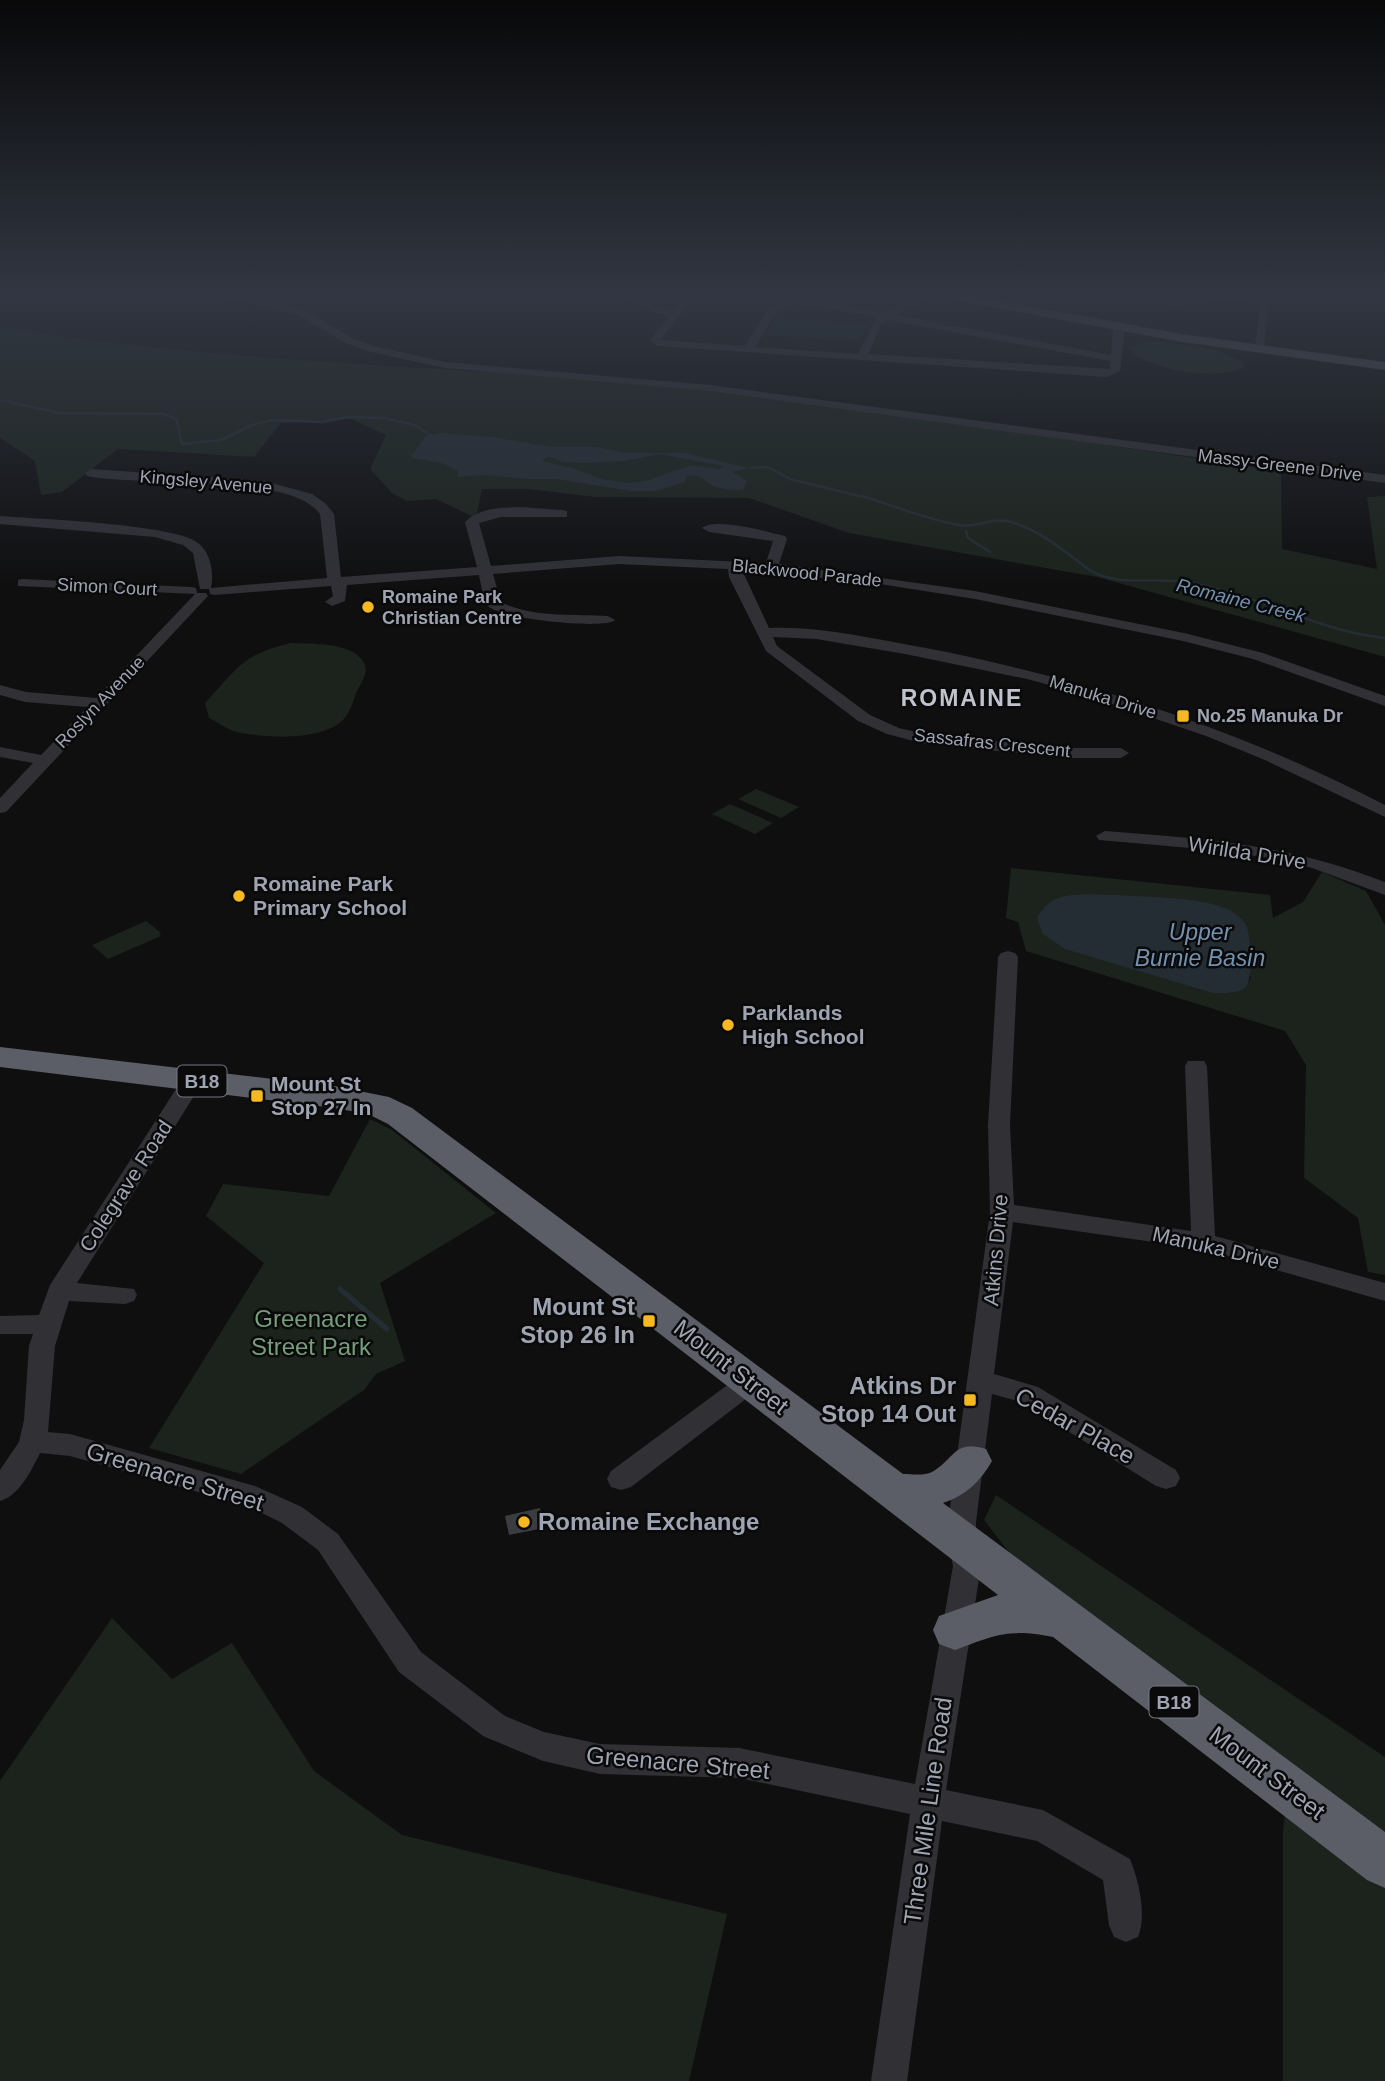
<svg xmlns="http://www.w3.org/2000/svg" width="1385" height="2081" font-family="Arial,sans-serif">
  <style>
    .green { fill: #1b231c; fill-rule: evenodd }
    .water { fill: #252d34; fill-rule: evenodd }
    .lines { fill: none; stroke-linecap: round; stroke-linejoin: round }
    .stream-far1 { stroke: #252d34; stroke-width: 2.5 }
    .stream { stroke: #252d34; stroke-width: 5 }
    .building { fill: #3b3c40 }
    .minor { fill: #303035; fill-rule: evenodd }
    .major { fill: #4c4d54; fill-rule: evenodd }
    .highway { fill: #5c5e67; fill-rule: evenodd }
    .poi-dot { fill: #f6b921; stroke: #0a0a0b; stroke-width: 2.5 }
    .labels { text-anchor: middle; stroke-width: 5; stroke-linejoin: round; paint-order: stroke }
    .far-street-label { font-size: 18px; fill: #9fa4b2; stroke: #0a0a0b }
    .far-poi-label { font-size: 18px; font-weight: bold; fill: #9fa4b2; stroke: #0a0a0b; text-anchor: start }
    .far-water-label { font-size: 19px; font-style: italic; fill: #7491af; stroke: #0a0a0b }
    .shield { fill: #0a0a0b; stroke: #727680; stroke-width: 2 }
    .shield-label { font-size: 19px; font-weight: bold; fill: #9fa4b2 }
    .street-label { font-size: 21px; fill: #9fa4b2; stroke: #0a0a0b }
    .poi-label { font-size: 21px; font-weight: bold; fill: #9fa4b2; stroke: #0a0a0b; text-anchor: start }
    .far-district-label { font-size: 23px; font-weight: bold; letter-spacing: 2px; fill: #c0c3ce; stroke: #0a0a0b }
    .water-label { font-size: 23px; font-style: italic; fill: #7491af; stroke: #0a0a0b }
    .near-poi-label { font-size: 24px; font-weight: bold; fill: #9fa4b2; stroke: #0a0a0b; text-anchor: end }
    .near-park-label { font-size: 24px; fill: #759e7a; stroke: #0a0a0b }
    .near-street-label { font-size: 24px; fill: #9fa4b2; stroke: #0a0a0b }
  </style>
  <rect width="100%" height="100%" fill="#0f0f10"/>
  <g class="green">
    <path d="M776,319L868,325L860,341L766,335Z"/>
    <path d="M0,327C216,363 434,364 652,385C862,405 1072,441 1281,471L1282,549L1377,569L1367,497L1385,496V657L1097,577L849,533L749,498L596,497L528,489H482L477,513L472,516L436,499L407,501L392,493L370,469L386,435L352,419L281,423L254,457L118,449L62,492L41,495L35,461L0,438Z"/>
    <path d="M1157,341L1217,350L1243,362V368C1211,380 1160,371 1132,353L1130,348L1140,343Z"/>
    <path d="M291,643C311,644 350,642 363,661C370,671 362,682 357,691C353,701 351,711 343,720C321,742 261,738 233,731C225,728 217,722 209,718L205,703C239,667 241,655 291,643Z"/>
    <path d="M756,789L799,807L781,818L738,799Z"/>
    <path d="M730,804L773,823L755,834L712,814Z"/>
    <path d="M1011,868L1270,895L1273,918L1303,902L1322,872L1366,891L1385,925V1275L1368,1272L1358,1218L1304,1178L1306,1065L1285,1031L1026,951L1018,922L1006,918ZM1090,894L1202,903L1223,907L1251,978L1245,988L1231,993Z"/>
    <path d="M146,921L161,933L159,934L161,936L108,959L92,945Z"/>
    <path d="M370,1119L392,1130L496,1213L380,1283L405,1361L376,1374L364,1390L241,1474L149,1448L264,1263L206,1216L223,1184L329,1196Z"/>
    <path d="M996,1495L1385,1757V1844L1012,1556L984,1520Z"/>
    <path d="M112,1618L172,1679L232,1643L314,1771L402,1835L727,1914L689,2081H0V1781Z"/>
    <path d="M1286,1803L1385,1879V2081H1283V1832Z"/>
  </g>
  <g class="water">
    <path d="M440,433L493,437L551,447H598L627,453H685L750,468L733,472L747,481L743,490C732,490 723,490 713,486C702,480 701,474 687,476L685,482L656,491H631L556,479H524L485,475L457,477L458,471L442,463L413,458L412,455L426,436ZM660,454L724,466L719,469L691,465L646,481L630,483L602,479L576,469L542,461L548,456L563,462L585,463L625,461Z"/>
    <path d="M1090,894C1124,896 1197,896 1225,908C1234,912 1241,917 1246,925C1251,935 1254,981 1245,988C1237,994 1223,993 1213,993L1065,949L1043,934L1037,918C1051,894 1064,896 1090,894Z"/>
  </g>
  <g class="lines">
    <g class="stream-far1">
      <path d="M0,400L60,413L164,414L176,419L182,444L221,440L252,425L272,420L322,422L347,417L384,418L414,425L431,435"/>
      <path d="M750,468L768,467L790,479L859,496"/>
      <path d="M862,496C893,505 927,520 959,525C977,528 993,517 1011,522C1036,529 1055,544 1075,559C1082,564 1089,571 1097,574C1126,586 1157,577 1186,582C1255,593 1316,631 1385,638"/>
      <path d="M966,531L968,538L990,552"/>
    </g>
    <path class="stream" d="M340,1289L387,1329"/>
  </g>
  <path class="building" d="M540,1508L544,1528L509,1535L505,1516Z"/>
  <g class="lines">
    <g class="minor">
      <path d="M223,296H243L269,300L306,311L354,339L374,346L445,362L710,385L1385,475V483L710,391L445,368L367,351L346,343L298,315Z"/>
      <path d="M619,296C639,294 654,310 674,310L685,296H695L660,340L745,346L768,308L784,300L771,296H795L885,313L920,296H931L896,315L1111,355L1113,330L1120,324L1125,327L1120,371L1107,377L657,346L650,340L669,316L660,315ZM795,303L877,318L858,354L755,347L776,312ZM888,320L1110,361V369L868,354L882,323Z"/>
      <path d="M1175,296H1185L1182,308L1173,306Z"/>
      <path d="M1208,296H1250L1268,300L1264,352L1255,350L1260,303L1213,299Z"/>
      <path d="M91,469L264,481L312,494L326,504L334,514L341,577L477,567L465,522C486,500 534,509 562,510L567,511V517H501L479,523L491,566L619,556L766,563L773,541L709,532L702,528C715,517 768,532 785,536L787,539L779,564L975,591L1184,633L1263,653L1385,696V706L1253,659L1183,641L975,599L880,584L742,570L769,628C822,626 874,639 926,648C1087,679 1240,730 1385,805V817L1265,760L1206,736L1086,695L1027,679L905,654L816,639L773,637L777,646L870,715L899,728L925,734L1069,748H1121L1129,753L1121,758H1069L925,744L887,734L858,721L766,651L729,577L728,569L619,564L493,574L501,602C531,618 575,614 608,616L615,620C605,630 500,619 488,606C483,600 481,584 479,575L347,585L345,601L332,606L325,602L333,596L331,586L215,595L210,594L209,589H200L193,553L183,545L155,537L0,524V516C36,519 176,524 198,543C211,553 214,573 211,588L327,578L320,514C290,472 140,487 87,476L85,473Z"/>
      <path d="M23,579L191,587L196,588L197,593H206L208,596L6,812L0,813V798L33,763L0,757V747L41,755L87,707L25,702L0,695V685L26,692L96,698L195,594L18,586V580Z"/>
      <path d="M1105,831C1208,839 1287,844 1385,882V895L1312,868L1277,859L1213,850L1099,840L1096,836Z"/>
      <path d="M1008,951L1015,953L1018,957L1010,1125L1014,1205L1191,1231L1185,1066L1188,1061H1204L1207,1066L1215,1236L1385,1283V1301L1203,1249L1013,1222L994,1374L1038,1387L1176,1470L1180,1478L1176,1486L1166,1489L1156,1486L1021,1402L992,1394L976,1522V1542L981,1566L946,1790L1043,1810L1130,1859C1139,1881 1147,1916 1138,1937L1126,1942L1114,1937L1109,1925L1103,1880L1037,1841L942,1821L907,2081H871L910,1814L739,1778L600,1774L543,1761L483,1736L399,1672L318,1550L282,1523L248,1506L70,1456L40,1453C31,1471 20,1495 0,1501V1470L19,1442L24,1420L29,1346L33,1334H0V1316L39,1315L50,1285L185,1075H201L204,1080L77,1283L134,1289L137,1295L134,1301L125,1304L69,1301L55,1346L48,1432L70,1434L255,1486L302,1507L338,1534L421,1652L505,1716L544,1732L600,1744L739,1748L915,1784L953,1566L948,1542V1522L990,1212L988,1125L998,957L1001,953Z"/>
      <path d="M750,1372L759,1375L763,1382L759,1389L631,1487L621,1490L611,1487L607,1479L611,1471L741,1375Z"/>
    </g>
    <path class="major" d="M948,296H974L1182,334L1385,362V370L1182,342L955,300Z"/>
    <path class="highway" d="M0,1047L334,1086L389,1097L412,1108L903,1474C912,1474 924,1476 932,1472C955,1459 954,1439 986,1449L992,1461C981,1481 965,1496 943,1503L1385,1832V1888L1367,1880L1053,1637C1009,1628 996,1635 955,1650L939,1644L933,1630L939,1616L998,1595L388,1124L368,1114L334,1108L0,1067Z"/>
  </g>
  <linearGradient id="sky" x2="0" y2="1"><stop stop-color="#080809"/><stop offset="0.5" stop-color="#313742"/><stop offset="1" stop-color="#313742" stop-opacity="0"/></linearGradient>
  <rect width="1385" height="587" fill="url(#sky)"/>
  <g class="poi-dot">
    <circle cx="368" cy="607" r="7"/>
    <rect x="1176" y="709" width="14" height="14" rx="3.5"/>
    <circle cx="239" cy="896" r="7"/>
    <circle cx="728" cy="1025" r="7"/>
    <rect x="250" y="1089" width="14" height="14" rx="3.5"/>
    <rect x="642" y="1314" width="14" height="14" rx="3.5"/>
    <rect x="963" y="1393" width="14" height="14" rx="3.5"/>
    <circle cx="524" cy="1522" r="7"/>
  </g>
  <g class="labels">
    <g class="far-street-label">
      <text transform="translate(1280 465) rotate(7)" y="6">Massy-Greene Drive</text>
      <text transform="translate(206 482) rotate(5)" y="6">Kingsley Avenue</text>
      <text transform="translate(807 573) rotate(6)" y="6">Blackwood Parade</text>
      <text transform="translate(107 587) rotate(3)" y="6">Simon Court</text>
      <text transform="translate(1103 697) rotate(17)" y="6">Manuka Drive</text>
      <text transform="translate(100 702) rotate(-46)" y="6">Roslyn Avenue</text>
      <text transform="translate(992 743) rotate(6)" y="6">Sassafras Crescent</text>
    </g>
    <g class="far-poi-label">
      <text x="382" y="603">Romaine Park<tspan x="382" dy="21">Christian Centre</tspan></text>
      <text x="1197" y="722">No.25 Manuka Dr</text>
    </g>
    <g class="far-water-label">
      <text transform="translate(1241 600) rotate(14)" y="7">Romaine Creek</text>
    </g>
    <g class="shield">
      <rect x="177.5" y="1065.5" width="49" height="31" rx="5"/>
      <rect x="1149.5" y="1686.5" width="49" height="31" rx="5"/>
    </g>
    <g class="shield-label">
      <text x="202" y="1088">B18</text>
      <text x="1174" y="1709">B18</text>
    </g>
    <g class="street-label">
      <text transform="translate(1247 853) rotate(9)" y="7">Wirilda Drive</text>
      <text transform="translate(126 1186) rotate(-57)" y="7">Colegrave Road</text>
      <text transform="translate(1216 1248) rotate(13)" y="7">Manuka Drive</text>
      <text transform="translate(996 1250) rotate(-85)" y="7">Atkins Drive</text>
    </g>
    <g class="poi-label">
      <text x="253" y="891">Romaine Park<tspan x="253" dy="24">Primary School</tspan></text>
      <text x="742" y="1020">Parklands<tspan x="742" dy="24">High School</tspan></text>
      <text x="271" y="1091">Mount St<tspan x="271" dy="24">Stop 27 In</tspan></text>
    </g>
    <g class="far-district-label">
      <text x="962" y="706">ROMAINE</text>
    </g>
    <g class="water-label">
      <text x="1200" y="940">Upper<tspan x="1200" dy="26">Burnie Basin</tspan></text>
    </g>
    <g class="near-poi-label">
      <text x="635" y="1315">Mount St<tspan x="635" dy="28">Stop 26 In</tspan></text>
      <text x="956" y="1394">Atkins Dr<tspan x="956" dy="28">Stop 14 Out</tspan></text>
      <text x="538" y="1530" text-anchor="start">Romaine Exchange</text>
    </g>
    <g class="near-park-label">
      <text x="311" y="1327">Greenacre<tspan x="311" dy="28">Street Park</tspan></text>
    </g>
    <g class="near-street-label">
      <text transform="translate(731 1367) rotate(38)" y="8">Mount Street</text>
      <text transform="translate(1075 1426) rotate(29)" y="8">Cedar Place</text>
      <text transform="translate(175 1477) rotate(17)" y="8">Greenacre Street</text>
      <text transform="translate(678 1763) rotate(5)" y="8">Greenacre Street</text>
      <text transform="translate(1267 1773) rotate(37)" y="8">Mount Street</text>
      <text transform="translate(928 1811) rotate(-82)" y="8">Three Mile Line Road</text>
    </g>
  </g>
</svg>
